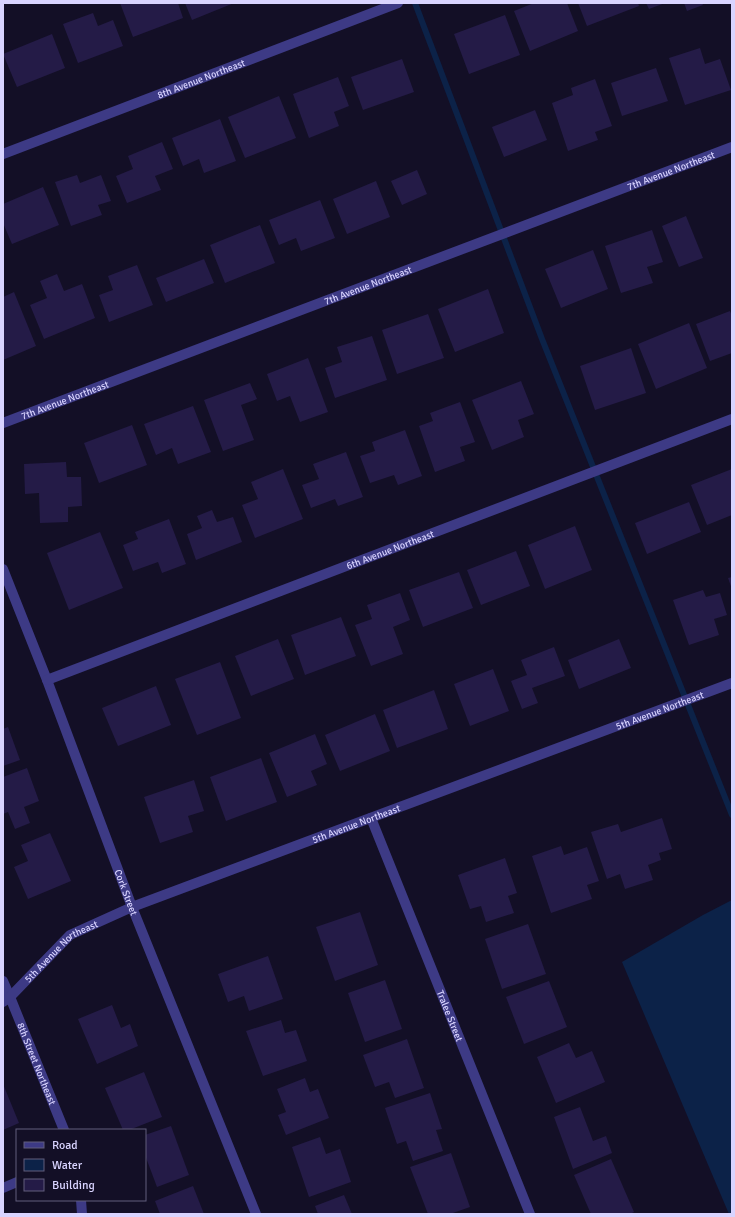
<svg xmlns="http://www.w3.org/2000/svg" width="735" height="1217" font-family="Signika,sans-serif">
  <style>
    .water { fill: #0c2248 }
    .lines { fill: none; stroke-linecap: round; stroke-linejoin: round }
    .stream { stroke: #0c2248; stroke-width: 6 }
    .building { fill: #241b47 }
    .lane { stroke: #3d3a85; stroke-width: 10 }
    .street { stroke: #3d3a85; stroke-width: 10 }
    .labels { text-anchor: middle; stroke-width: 3.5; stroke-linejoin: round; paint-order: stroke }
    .street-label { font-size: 10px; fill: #d9d4ff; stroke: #130f26 }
  </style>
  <rect width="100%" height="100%" fill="#130f26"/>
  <path class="water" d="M732,900V1214H729L622,962L703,915Z"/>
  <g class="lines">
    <path class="stream" d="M415,3L542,339L732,815"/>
  </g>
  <g class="building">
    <path d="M120,3H178L183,18L133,37Z"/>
    <path d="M185,3H234L192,20Z"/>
    <path d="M534,3H567L578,31L530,51L514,11Z"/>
    <path d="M578,3H638L639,6L587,26Z"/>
    <path d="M646,3H665L649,9Z"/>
    <path d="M684,3H702L703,5L687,11Z"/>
    <path d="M93,13L98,26L113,20L123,46L78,63L63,24Z"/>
    <path d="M505,15L520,55L469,74L454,34Z"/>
    <path d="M52,34L65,68L17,87L3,54Z"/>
    <path d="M700,48L705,64L720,59L731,90L685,105L669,58Z"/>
    <path d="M402,59L414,92L363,110L351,77Z"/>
    <path d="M656,68L668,101L622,116L611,83Z"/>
    <path d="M338,77L349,106L334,112L339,126L309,138L293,94Z"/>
    <path d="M595,79L612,126L595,132L598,140L568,151L552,103L573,95L571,88Z"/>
    <path d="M279,96L296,138L245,158L228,117Z"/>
    <path d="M535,110L547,140L504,157L492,127Z"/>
    <path d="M220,119L236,161L204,173L199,159L183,166L172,138Z"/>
    <path d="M162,142L173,169L155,176L161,190L127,203L116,176L133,169L128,156Z"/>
    <path d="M417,170L427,194L402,205L391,181Z"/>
    <path d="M77,175L80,183L101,175L111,201L98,205L102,215L71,226L55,182Z"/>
    <path d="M376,181L390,217L347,234L333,199Z"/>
    <path d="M43,187L59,225L12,244L3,223V204Z"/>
    <path d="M320,200L335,238L301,251L296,238L279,245L269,220Z"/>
    <path d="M686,216L703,258L679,267L662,226Z"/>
    <path d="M260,225L275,263L225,283L210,245Z"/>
    <path d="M652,230L663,262L647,267L653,283L621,293L605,246Z"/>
    <path d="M593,250L608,289L561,308L545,269Z"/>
    <path d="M204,259L214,283L166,302L156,278Z"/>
    <path d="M137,265L153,305L109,322L99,295L113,290L108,276Z"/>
    <path d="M57,274L64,291L82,284L95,318L44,339L30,305L47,298L40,281Z"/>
    <path d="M488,289L504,333L455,352L438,309Z"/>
    <path d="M14,292L36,346L3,360V297Z"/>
    <path d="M730,311L732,316V353L710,361L696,324Z"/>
    <path d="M428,314L444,358L397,374L382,330Z"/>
    <path d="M689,323L707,368L656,389L638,344Z"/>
    <path d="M372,336L387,380L335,398L325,368L342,362L337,347Z"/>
    <path d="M631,348L646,393L595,410L580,366Z"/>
    <path d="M308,358L328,412L300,422L290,396L277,401L267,374Z"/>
    <path d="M521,381L534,414L518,420L524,437L492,450L472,400Z"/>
    <path d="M250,383L257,399L241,405L254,440L223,451L204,400Z"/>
    <path d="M460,402L475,442L460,447L465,461L435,472L419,426L433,421L430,413Z"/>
    <path d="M193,406L211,452L178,464L172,448L156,455L144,424Z"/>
    <path d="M132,425L147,465L99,483L84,443Z"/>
    <path d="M405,430L422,476L398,485L394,475L370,483L360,456L375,451L372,442Z"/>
    <path d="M346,452L363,497L338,506L335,499L311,508L302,485L319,479L313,464Z"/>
    <path d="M66,462L67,477H81L82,506L68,507V522L40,523L39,493L25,494L24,464Z"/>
    <path d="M283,469L303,519L255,538L242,505L258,499L251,482Z"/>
    <path d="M732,469V515L707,525L691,485Z"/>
    <path d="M689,502L701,532L647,554L635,523Z"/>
    <path d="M212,510L217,522L233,517L242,542L196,560L187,534L202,528L197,516Z"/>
    <path d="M169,519L186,564L162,573L158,562L133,571L123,545L138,539L135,532Z"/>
    <path d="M575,526L592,570L545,589L528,545Z"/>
    <path d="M100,532L123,588L69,610L47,553Z"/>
    <path d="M516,551L530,586L481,605L467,570Z"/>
    <path d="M459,572L473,608L423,627L409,590Z"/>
    <path d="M732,577V589L728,578Z"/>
    <path d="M703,590L706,597L720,593L727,615L714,619L719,635L689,645L673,600Z"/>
    <path d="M400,593L410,620L393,627L403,654L371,666L355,625L372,619L367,605Z"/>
    <path d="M341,617L356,656L305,675L291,635Z"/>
    <path d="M278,639L294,679L251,696L235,656Z"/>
    <path d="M619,639L631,668L579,689L568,660Z"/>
    <path d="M554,647L565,676L532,688L538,703L522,709L511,681L527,675L521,660Z"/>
    <path d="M220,662L241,718L197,735L175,679Z"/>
    <path d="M493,669L509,711L470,726L454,684Z"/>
    <path d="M156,686L171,725L118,746L102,708Z"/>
    <path d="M434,690L448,729L397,748L383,710Z"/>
    <path d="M375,714L390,751L340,771L325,735Z"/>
    <path d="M8,727L20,760L3,766V729Z"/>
    <path d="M315,734L327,764L311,771L317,785L287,797L269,753Z"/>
    <path d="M261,758L277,802L226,821L210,777Z"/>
    <path d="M27,768L39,801L24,807L30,823L15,829L8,812L3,814V777Z"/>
    <path d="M194,780L204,811L188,816L193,832L160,843L144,797Z"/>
    <path d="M662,818L672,849L659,853L661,860L648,865L653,880L625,889L620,874L607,879L591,832L618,824L621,832Z"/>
    <path d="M50,833L71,881L28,899L14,867L28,861L21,845Z"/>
    <path d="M561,846L564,855L587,847L599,881L587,885L592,899L551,913L532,856Z"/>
    <path d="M505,858L517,893L508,896L514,913L486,922L481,906L470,909L458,875Z"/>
    <path d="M360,912L378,965L335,981L316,927Z"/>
    <path d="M528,924L546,974L502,989L485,939Z"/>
    <path d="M268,956L283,999L249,1011L244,996L228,1002L218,974Z"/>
    <path d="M385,980L402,1029L365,1042L348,993Z"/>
    <path d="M549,981L567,1027L524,1044L506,997Z"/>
    <path d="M112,1005L121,1028L130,1024L138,1046L97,1064L78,1019Z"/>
    <path d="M281,1020L285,1033L296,1030L307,1061L263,1076L246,1031Z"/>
    <path d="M407,1039L424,1088L395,1098L389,1082L375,1087L363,1055Z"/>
    <path d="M569,1043L576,1058L592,1051L605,1082L556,1103L537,1057Z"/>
    <path d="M144,1072L162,1117L129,1130H123L105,1088Z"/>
    <path d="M305,1078L310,1092L318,1089L329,1118L286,1135L278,1115L286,1112L277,1089Z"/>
    <path d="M3,1084L19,1123L3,1130Z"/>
    <path d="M430,1093L442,1129L436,1130L443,1151L413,1161L406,1141L397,1144L385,1108Z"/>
    <path d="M580,1107L593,1141L606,1136L612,1153L573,1169L554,1117Z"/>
    <path d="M171,1126L189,1175L157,1187L145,1155V1135Z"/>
    <path d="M320,1137L326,1154L340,1149L351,1182L309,1197L292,1147Z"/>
    <path d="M451,1153L470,1207L450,1214H428L410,1167Z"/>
    <path d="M611,1159L634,1212L630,1214H591L574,1175Z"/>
    <path d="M193,1186L204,1214H160L155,1201Z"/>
    <path d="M344,1195L352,1214H318L315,1206Z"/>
  </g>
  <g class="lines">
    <g class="lane">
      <path d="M3,981L10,997"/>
      <path d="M3,1188L17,1182"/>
    </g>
    <g class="street">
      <path id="s1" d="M3,154L398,3"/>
      <path id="s2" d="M3,423L732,147"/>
      <path id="s3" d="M3,569L47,680L132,907L256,1214"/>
      <path id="s4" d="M47,680L732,419"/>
      <path id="s5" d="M371,818L530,1214"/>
      <path id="s6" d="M10,997L64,1130"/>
      <path id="s7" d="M3,1002L10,997L70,935L132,907L732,683"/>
      <path d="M81,1200L82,1214"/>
    </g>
  </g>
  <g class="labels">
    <g class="street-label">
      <text dy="4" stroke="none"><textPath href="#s1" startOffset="212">8th Avenue Northeast</textPath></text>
      <text dy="4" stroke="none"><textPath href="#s2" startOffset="714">7th Avenue Northeast</textPath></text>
      <text dy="4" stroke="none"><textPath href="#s2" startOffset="390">7th Avenue Northeast</textPath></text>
      <text dy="4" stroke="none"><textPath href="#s2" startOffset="66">7th Avenue Northeast</textPath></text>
      <text dy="4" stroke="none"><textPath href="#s4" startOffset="367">6th Avenue Northeast</textPath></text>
      <text dy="4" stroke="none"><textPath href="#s7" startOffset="726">5th Avenue Northeast</textPath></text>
      <text dy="4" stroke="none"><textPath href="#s7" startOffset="402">5th Avenue Northeast</textPath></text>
      <text dy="4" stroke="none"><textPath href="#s3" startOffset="346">Cork Street</textPath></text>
      <text dy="4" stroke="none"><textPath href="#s7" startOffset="78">5th Avenue Northeast</textPath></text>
      <text dy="4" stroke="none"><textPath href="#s5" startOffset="213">Tralee Street</textPath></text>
      <text dy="4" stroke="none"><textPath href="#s6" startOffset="72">8th Street Northeast</textPath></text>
    </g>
  </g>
  <rect width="735" height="1217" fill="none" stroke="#d9d4ff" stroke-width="8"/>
  <rect x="16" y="1129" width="130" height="72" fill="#130f26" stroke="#625e7d"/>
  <rect x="24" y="1142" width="20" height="6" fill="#3d3a85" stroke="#625e7d"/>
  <text x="52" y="1149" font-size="12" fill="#d9d4ff">Road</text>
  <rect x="24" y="1159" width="20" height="12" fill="#0c2248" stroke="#625e7d"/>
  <text x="52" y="1169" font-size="12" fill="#d9d4ff">Water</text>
  <rect x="24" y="1179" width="20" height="12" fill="#241b47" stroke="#625e7d"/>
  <text x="52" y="1189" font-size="12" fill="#d9d4ff">Building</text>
</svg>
